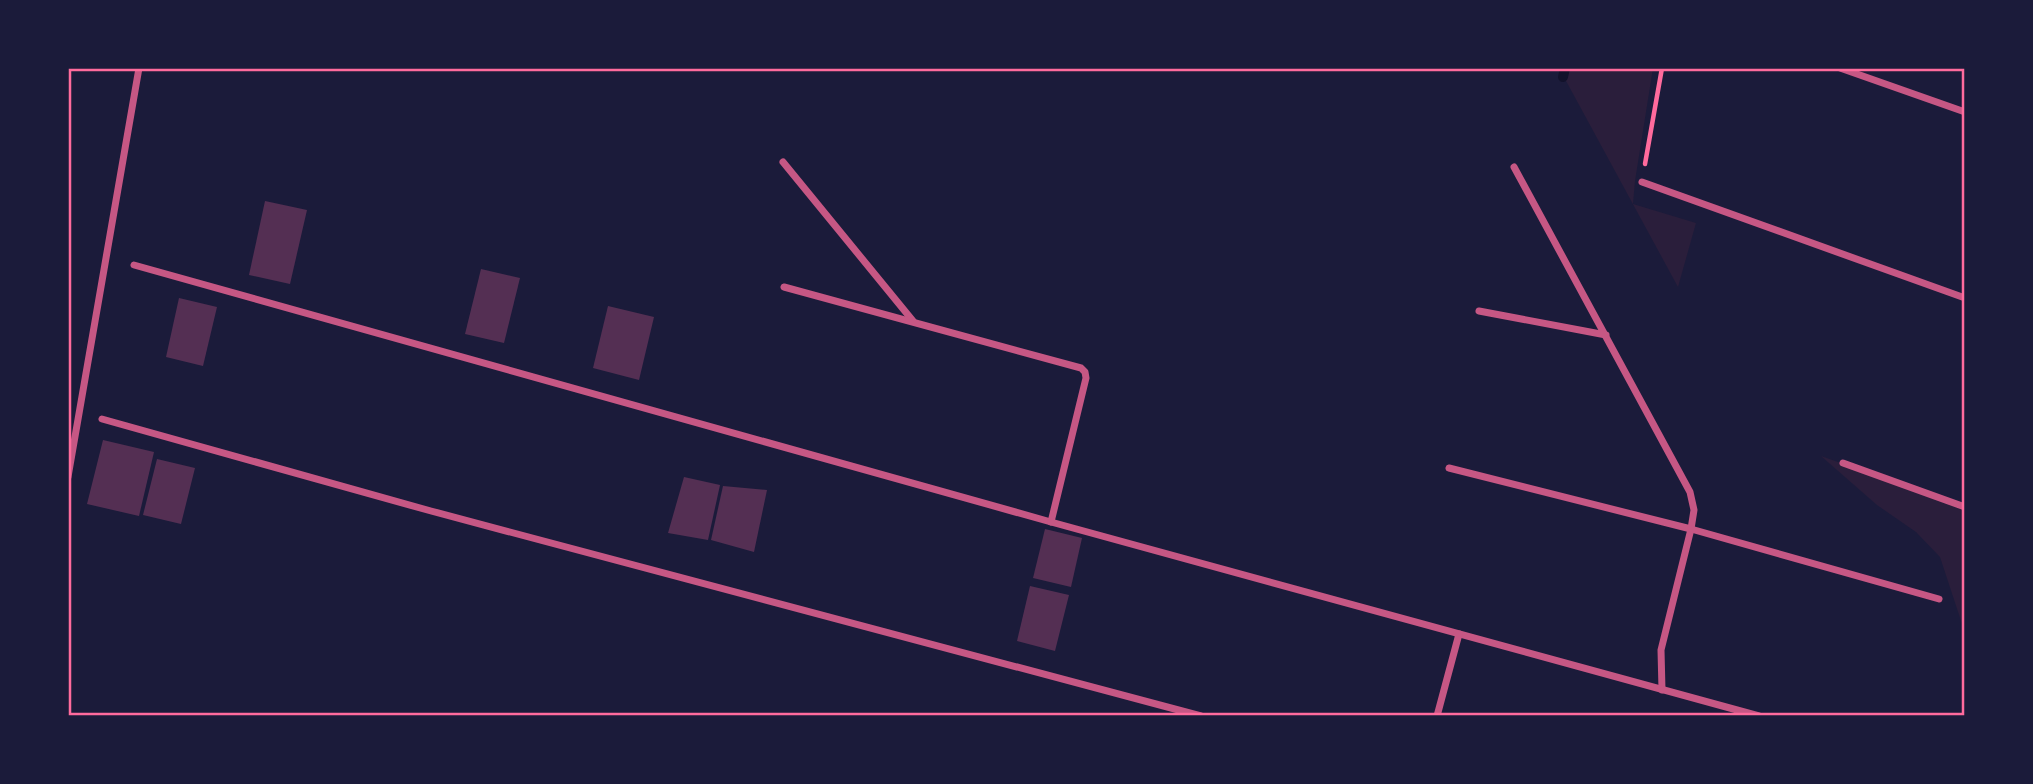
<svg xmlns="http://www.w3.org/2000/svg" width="2033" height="784" font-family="'Varela Round',sans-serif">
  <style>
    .green { fill: #2a1e3b }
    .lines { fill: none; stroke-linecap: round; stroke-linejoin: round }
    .stream { stroke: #12122b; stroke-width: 10 }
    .building { fill: #542f53 }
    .path { stroke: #ff6b9d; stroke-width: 4.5 }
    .minor { stroke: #c65784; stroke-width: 7 }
    .neatline { fill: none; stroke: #ff6b9d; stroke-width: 2.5 }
  </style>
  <rect width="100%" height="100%" fill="#1b1b3a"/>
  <g class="green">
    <path d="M1559,68H1653L1635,181L1633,204L1696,223L1678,287Z"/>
    <path d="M1821,456L1965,507V633L1940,557L1916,532L1877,505Z"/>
  </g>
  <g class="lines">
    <path class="stream" d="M1563,77L1565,68"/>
  </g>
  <g class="building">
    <path d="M265,201L307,210L290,284L249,275Z"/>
    <path d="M481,269L520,278L504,343L465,334Z"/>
    <path d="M179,298L217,307L203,366L166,357Z"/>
    <path d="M608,306L654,317L639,380L593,368Z"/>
    <path d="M103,440L154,452L139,516L87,504Z"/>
    <path d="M157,459L195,468L181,524L143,515Z"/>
    <path d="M684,477L720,485L708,540L668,533Z"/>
    <path d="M723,486L767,490L754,552L711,540Z"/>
    <path d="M1045,529L1082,538L1071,587L1033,578Z"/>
    <path d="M1030,586L1069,595L1055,651L1017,641Z"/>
  </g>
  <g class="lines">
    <path class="path" d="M1645,164L1662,68"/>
    <g class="minor">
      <path d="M1840,68L1965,112"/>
      <path d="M783,162L913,321"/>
      <path d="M1514,167L1690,492L1694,510L1691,529L1661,650L1662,690"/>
      <path d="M1642,182L1965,298"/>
      <path d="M134,265L1051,522L1759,716"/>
      <path d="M784,287L1081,368L1085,372L1086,378L1051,522"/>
      <path d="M1479,311L1606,335"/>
      <path d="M102,419L431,511L1201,716"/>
      <path d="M1843,463L1965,507"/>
      <path d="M1449,468L1691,529L1939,599"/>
      <path d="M68,477L139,68"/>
      <path d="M1437,716L1459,634"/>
    </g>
  </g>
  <rect width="2033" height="784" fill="none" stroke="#1b1b3a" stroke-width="140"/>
  <rect x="70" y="70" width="1893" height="644" class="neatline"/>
</svg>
